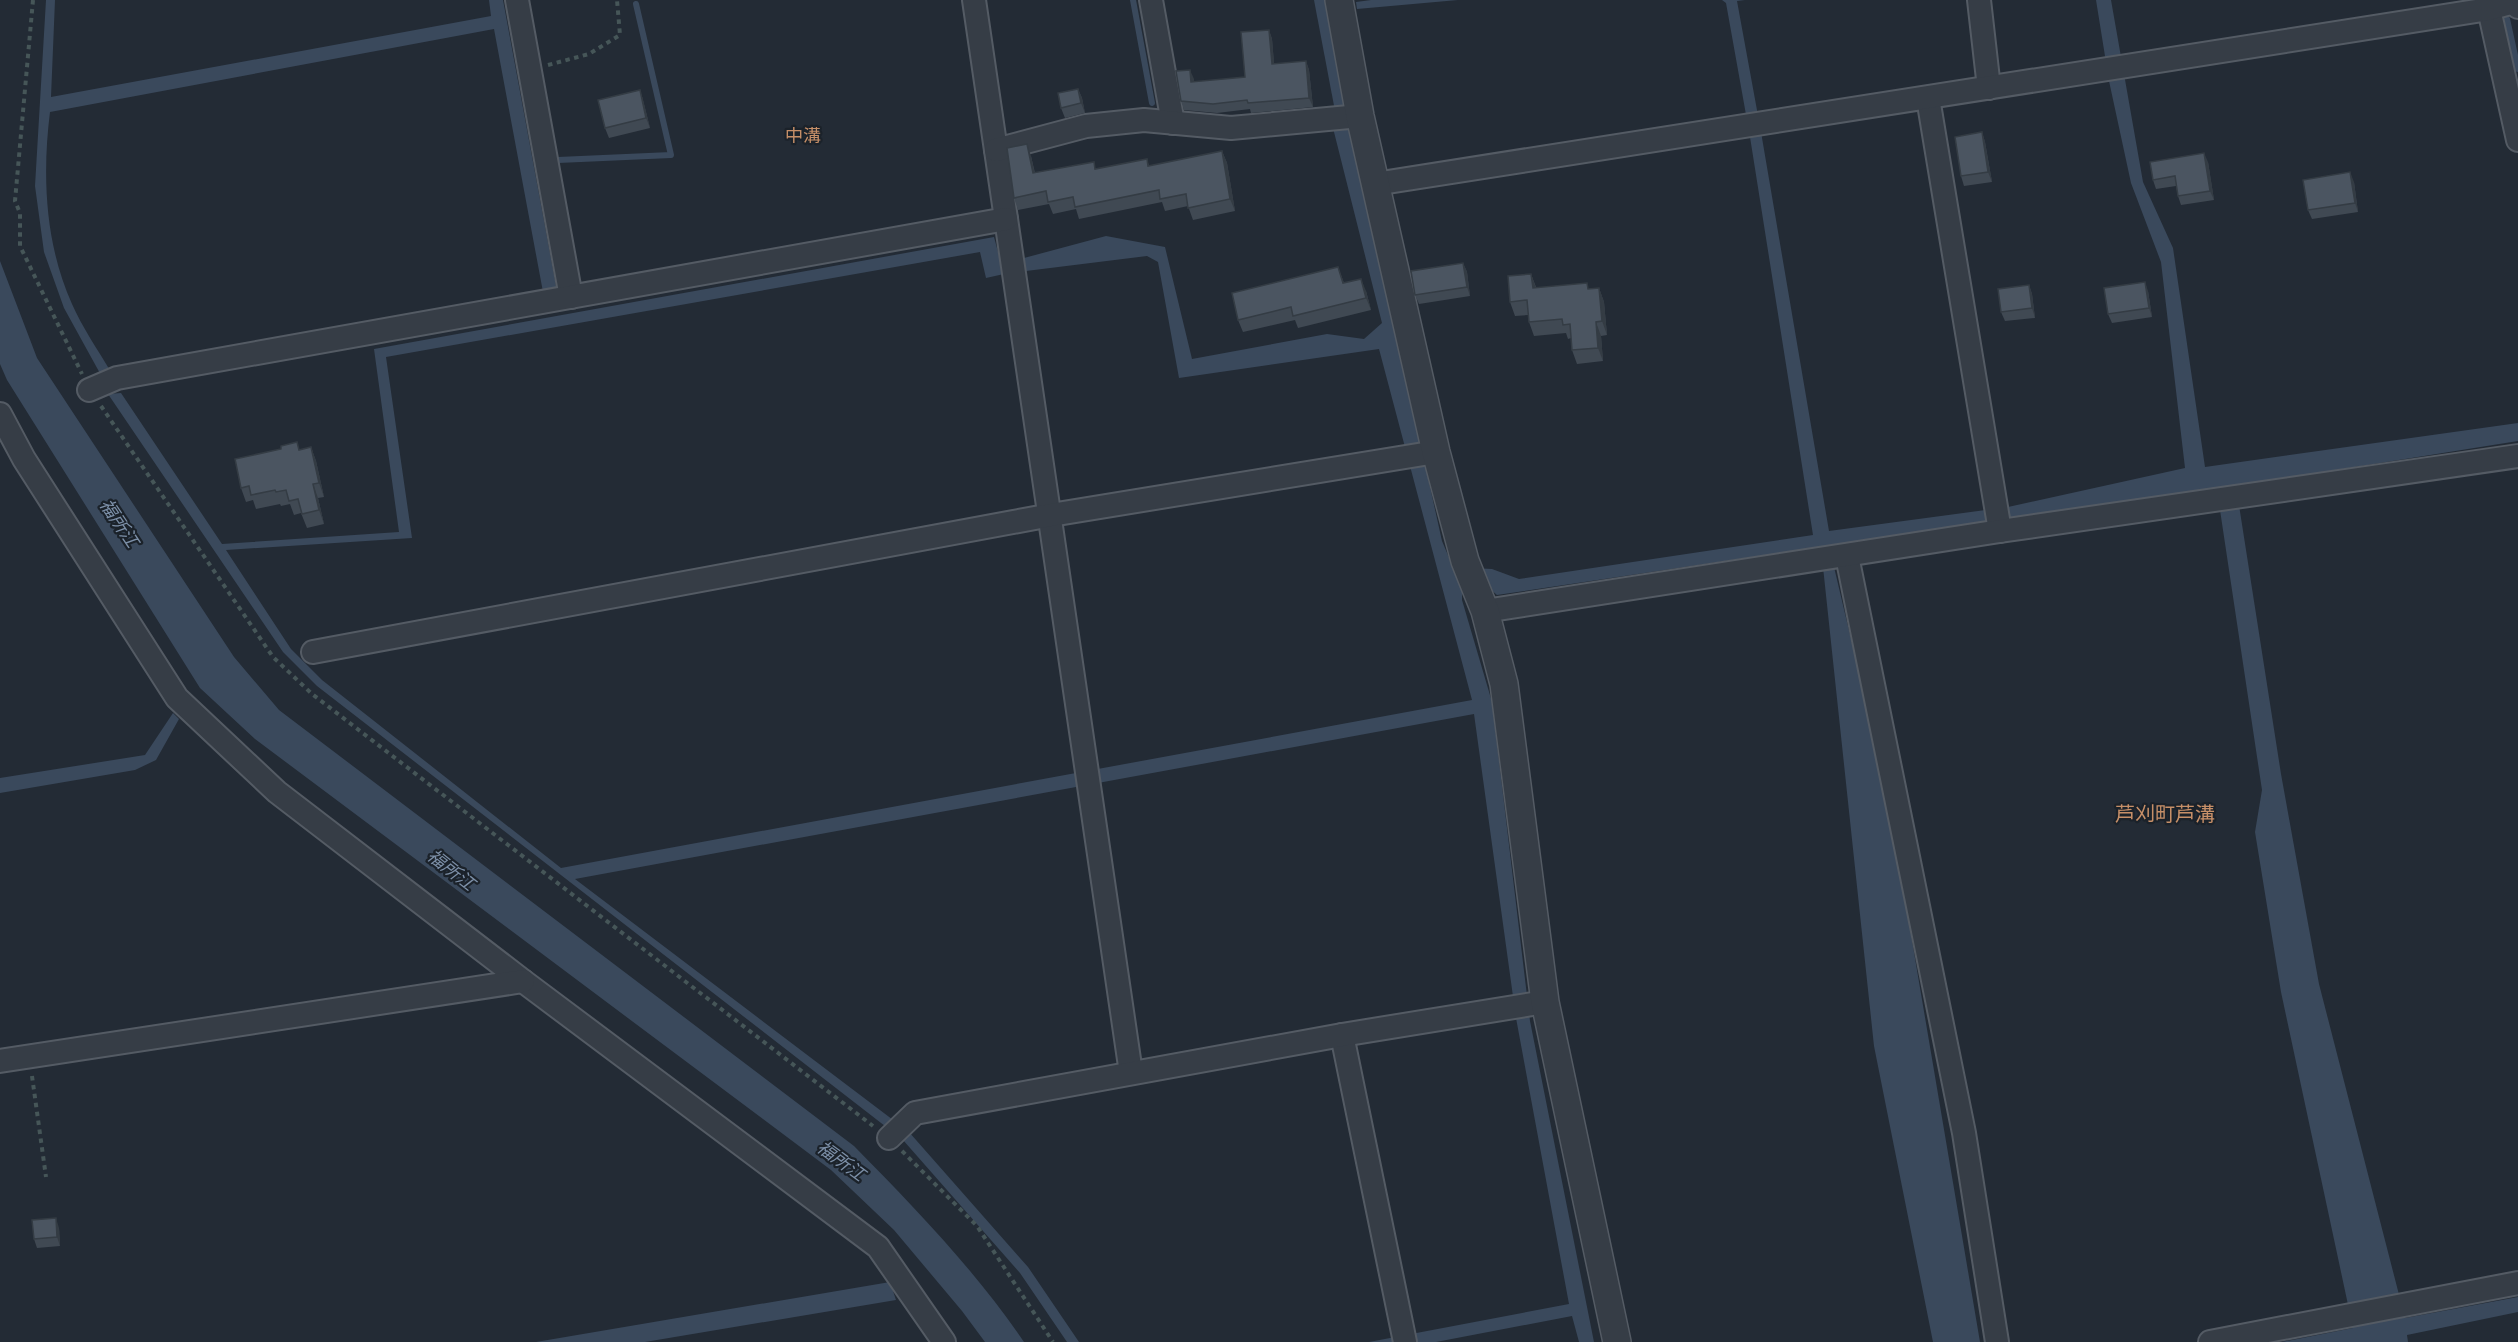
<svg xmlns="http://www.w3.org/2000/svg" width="2518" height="1342" font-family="Poppins,'Noto Sans JP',sans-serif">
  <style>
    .water { fill: #3a495c }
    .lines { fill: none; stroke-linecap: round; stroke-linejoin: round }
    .stream { stroke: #3a495c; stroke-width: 6 }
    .minor-casing { stroke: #545b64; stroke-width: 26 }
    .tertiary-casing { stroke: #545b64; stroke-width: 30 }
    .path { stroke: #465658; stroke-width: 4; stroke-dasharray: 4.5 4.5; stroke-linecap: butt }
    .minor { stroke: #363d46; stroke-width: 22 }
    .tertiary { stroke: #363d46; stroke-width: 27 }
    .wall { fill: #404953 }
    .shaded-wall { fill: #343c44 }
    .building { fill: #4b5561; stroke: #343c44; stroke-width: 1.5 }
    .labels { text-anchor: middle; stroke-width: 4.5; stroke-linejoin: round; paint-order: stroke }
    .neighbourhood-label { font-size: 18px; fill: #c68f68; stroke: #1b222a }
    .water-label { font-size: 18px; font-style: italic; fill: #7c8fa7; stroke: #1b222a }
    .quarter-label { font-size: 20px; fill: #c68f68; stroke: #1b222a }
  </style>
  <rect width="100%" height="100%" fill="#232b35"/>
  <g class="water">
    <path d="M46,0H55L51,97L491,16L489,0H503L557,291L543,292L494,29L50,112C42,176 45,244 72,304C82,327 98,350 111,372L102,377L64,308L44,252L35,186Z"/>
    <path d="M1314,0H1326L1345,107L1335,111Z"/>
    <path d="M1371,0H1458L1357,9L1356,2Z"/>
    <path d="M1722,0H1745L1737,1L1761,132L1829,531L2008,507L2185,468L2161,262L2131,183L2109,81L2096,0H2111L2143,182L2173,248L2205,467L2518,423V441L2236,486L2281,774L2319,984L2405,1318L2518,1297V1312L2407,1335L2408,1342H2282L2353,1328L2281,992L2255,832L2262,790L2217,490L1834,567L1886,787L1980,1342H1933L1874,1046L1823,567L1819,547L1497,595L1484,584L1462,585V600L1492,702L1530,1021L1594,1342H1579L1572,1316L1436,1342H1369L1569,1304L1516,1018L1474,714L575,879L909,1132L1028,1267L1079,1342H1067L1020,1273L903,1140L317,686L283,652L108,394L121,393L222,544L399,532L374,349L994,237L1004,274L986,278L980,252L386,357L412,538L226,550L291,649L322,680L561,868L1472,700L1379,349L1179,378L1158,262L1147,256L1026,271L1024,258L1106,236L1165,247L1192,359L1327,334L1364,339L1382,323L1333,128L1344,125L1351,130L1442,541L1453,567L1492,569L1519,579L1813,535L1750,137L1726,3Z"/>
    <path d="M0,261L37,358L234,657L279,710L854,1146C915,1208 975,1270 1024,1342H985L962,1311L894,1230L831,1170L255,739L200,688L7,380L0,364Z"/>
    <path d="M173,713L179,719L156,760L135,770L0,793V778L145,755Z"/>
    <path d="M890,1282L896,1300L645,1342H536Z"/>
  </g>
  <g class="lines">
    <g class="stream">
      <path d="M1133,0L1152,103"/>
      <path d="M2507,19L2518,69"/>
      <path d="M558,160L671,155L636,4"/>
    </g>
    <g class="minor-casing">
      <g id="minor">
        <path d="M517,0L571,297"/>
        <path d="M974,0L1131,1073"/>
        <path d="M1151,0L1173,123"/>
        <path d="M1979,0L1989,88"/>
        <path d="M2487,0L2518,140"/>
        <path d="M1928,98L2000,531"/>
        <path d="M996,150L1086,126L1144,120L1231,128L1360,116"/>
        <path d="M1375,184L2489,9L2517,1L2518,7"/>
        <path d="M89,390L117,378L1006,219"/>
        <path d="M0,414L24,459L177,698L277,792L523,981L878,1247L944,1342"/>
        <path d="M1847,556L1964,1133L1997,1342"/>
        <path d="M1485,611L2000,531L2518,456"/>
        <path d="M313,652L1051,515L1436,452"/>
        <path d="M1342,1035L1405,1342"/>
        <path d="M0,1061L523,981"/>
        <path d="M889,1138L915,1113L1342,1035L1545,1002"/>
        <path d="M2210,1342L2518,1283"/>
      </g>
    </g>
    <g class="tertiary-casing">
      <path id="tertiary" d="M1339,0L1360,116L1436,452L1465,561L1485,611L1504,684L1545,1002L1617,1342"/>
    </g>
    <g class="path">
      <path d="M33,0L15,201L20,213V246L82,374"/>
      <path d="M548,65L589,54L620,35L617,0"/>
      <path d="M101,406L273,657L312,694L873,1126"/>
      <path d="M32,1076L46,1177"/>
      <path d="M902,1151L977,1226L1053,1342"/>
    </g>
    <use href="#minor" class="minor"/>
    <use href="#tertiary" class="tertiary"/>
  </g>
  <g class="wall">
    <path d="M1269,30L1272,39L1274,64L1306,61L1309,70L1313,107L1251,113L1250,109L1217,113L1184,110L1181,101L1194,79V82L1245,77Z"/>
    <path d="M1078,89L1082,98L1085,113L1065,118L1061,108Z"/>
    <path d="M640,90L643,100L650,128L609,138L605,128Z"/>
    <path d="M1982,132L1985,142L1992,182L1964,186L1961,176Z"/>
    <path d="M1222,151L1227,163L1235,211L1193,220L1188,206L1165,211L1162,202L1079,219L1076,209L1053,214L1049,204L1018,210L1014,198L1031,156L1035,173L1096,169L1147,159L1149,166Z"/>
    <path d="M2208,162L2214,200L2181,205L2178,196L2176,186L2156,189L2153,180Z"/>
    <path d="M2354,182L2358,212L2312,219L2308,210Z"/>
    <path d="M1463,263L1467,272L1470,296L1419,304L1415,295Z"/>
    <path d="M1338,267L1344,283L1366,291L1371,310L1298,328L1295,320L1243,332L1238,320Z"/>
    <path d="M1531,274L1536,287L1589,289L1599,288L1604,302L1607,335L1601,336L1603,361L1577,364L1572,350L1571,338L1568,339L1566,333L1534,336L1529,322L1528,315L1515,316L1510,302Z"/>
    <path d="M2029,285L2032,294L2035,318L2005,321L2001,312Z"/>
    <path d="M2148,291L2152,317L2112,323L2108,314Z"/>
    <path d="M311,447L316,461L324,497L318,498L324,524L307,528L301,513L294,515L290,504L281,506L280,504L256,509L253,500L246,502L241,488L300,450Z"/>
    <path d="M59,1228L60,1246L37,1248L34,1239Z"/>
  </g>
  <g class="shaded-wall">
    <path d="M1269,30L1272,39L1275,73L1272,64Z"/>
    <path d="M1306,61L1309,70L1313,107L1309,98Z"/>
    <path d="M1190,70L1194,79L1195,91L1191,82Z"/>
    <path d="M1078,89L1082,98L1085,113L1081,103Z"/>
    <path d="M640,90L643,100L650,128L646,118Z"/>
    <path d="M1982,132L1985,142L1992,182L1988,172Z"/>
    <path d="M1027,144L1031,156L1037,185L1033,173Z"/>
    <path d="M1222,151L1227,163L1235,211L1230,199Z"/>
    <path d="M2204,153L2208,162L2214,200L2210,191Z"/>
    <path d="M2350,172L2354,182L2358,212L2355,203Z"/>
    <path d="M1463,263L1467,272L1470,296L1467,287Z"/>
    <path d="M1531,274L1536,288H1533Z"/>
    <path d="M1361,279L1366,291L1371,310L1366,298Z"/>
    <path d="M2145,282L2148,291L2152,317L2149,308Z"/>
    <path d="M2029,285L2032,294L2035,318L2032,308Z"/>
    <path d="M1599,288L1604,302L1607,335L1602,321Z"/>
    <path d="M1596,322L1601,336L1603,361L1598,348Z"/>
    <path d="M311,447L316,461L324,497L319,483Z"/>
    <path d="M313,484L318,498L324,524L319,510Z"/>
    <path d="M56,1218L59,1228L60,1246L57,1237Z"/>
  </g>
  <g class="building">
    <path d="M1269,30L1272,64L1306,61L1309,98L1248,103L1247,100L1213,104L1181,101L1176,71L1190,70L1191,82L1245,77L1241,32Z"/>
    <path d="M1078,89L1081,103L1061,108L1058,93Z"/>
    <path d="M640,90L646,118L605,128L598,100Z"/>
    <path d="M1982,132L1988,172L1961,176L1955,137Z"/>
    <path d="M1027,144L1033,173L1094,162L1095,169L1147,159L1148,166L1222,151L1230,199L1188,208L1186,194L1160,199L1159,190L1075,207L1073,197L1048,202L1046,191L1014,198L1007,148Z"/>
    <path d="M2204,153L2210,191L2178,196L2175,176L2153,180L2150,162Z"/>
    <path d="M2350,172L2355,203L2308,210L2303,180Z"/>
    <path d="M1463,263L1467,287L1415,295L1411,271Z"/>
    <path d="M1338,267L1343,283L1361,279L1366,298L1293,316L1291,307L1238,320L1232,293Z"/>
    <path d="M1531,274L1533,288L1587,283L1588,289L1599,288L1602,321L1596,322L1598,348L1572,350L1570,324L1563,325L1562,319L1529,322L1527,300L1510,302L1508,276Z"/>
    <path d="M2145,282L2149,308L2108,314L2104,288Z"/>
    <path d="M2029,285L2032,308L2001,312L1998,289Z"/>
    <path d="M297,442L299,450L311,447L319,483L313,484L319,510L302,514L298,499L289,501L286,490L276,492L275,490L251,495L249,486L241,488L235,459L281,449V446Z"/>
    <path d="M56,1218L57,1237L34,1239L32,1220Z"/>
  </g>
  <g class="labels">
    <g class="neighbourhood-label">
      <text x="803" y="142">中溝</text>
    </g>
    <g class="water-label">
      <text transform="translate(119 523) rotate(56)" y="6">福所江</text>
      <text transform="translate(451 870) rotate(38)" y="6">福所江</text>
      <text transform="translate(841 1161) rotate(36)" y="6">福所江</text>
    </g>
    <g class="quarter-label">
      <text x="2165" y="821">芦刈町芦溝</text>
    </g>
  </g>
</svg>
